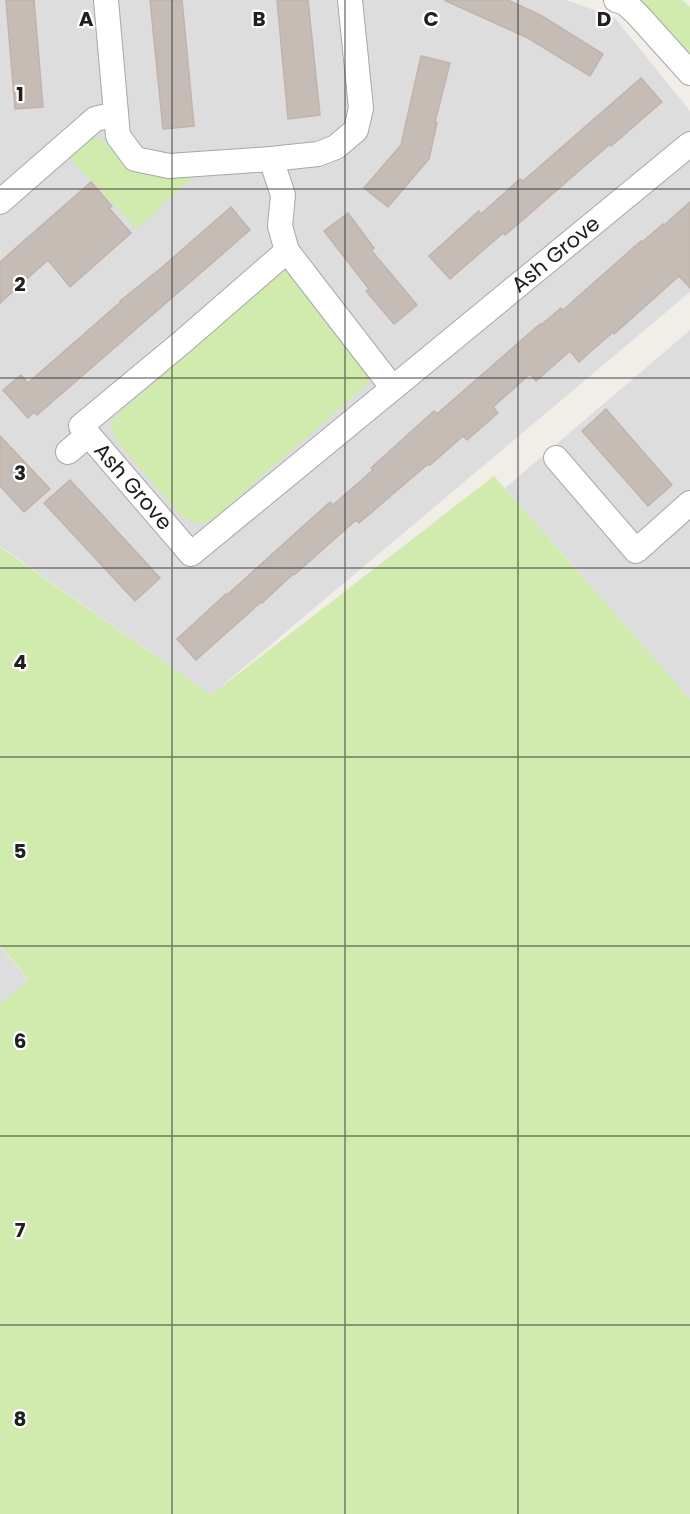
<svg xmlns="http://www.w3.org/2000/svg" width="690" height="1514" font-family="Poppins,sans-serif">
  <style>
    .residential { fill: #deddde }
    .grass { fill: #d1eaae }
    .building { fill: #c6bcb6; stroke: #c3b2a9; stroke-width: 1.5 }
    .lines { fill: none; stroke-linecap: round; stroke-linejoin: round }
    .street-casing { stroke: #a7a7a7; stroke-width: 26 }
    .street { stroke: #fff; stroke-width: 24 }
    .grid { fill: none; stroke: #202020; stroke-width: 1.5; stroke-opacity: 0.55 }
    .labels { text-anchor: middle; stroke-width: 4.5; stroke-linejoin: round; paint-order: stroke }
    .street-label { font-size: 21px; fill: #202020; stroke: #fff }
    .grid-label { font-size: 20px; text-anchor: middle; font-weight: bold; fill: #202020; stroke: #fff; stroke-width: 4.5; stroke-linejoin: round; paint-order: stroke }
  </style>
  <rect width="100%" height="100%" fill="#f1ede7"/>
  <g class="residential">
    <path d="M0,0H566L614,17L690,111V292L211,695L0,546Z"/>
    <path d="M690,330V699L505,488Z"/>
    <path d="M0,946L30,982L0,1006Z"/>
  </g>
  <g class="grass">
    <path d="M635,0H683L690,7V58Z"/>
    <path d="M93,137C108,142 113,148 125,158C150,178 164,181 196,174L137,229L69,157Z"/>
    <path d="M285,268L373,379L212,520L196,524L182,516L115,439L110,423L119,413Z"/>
    <path d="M494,476L690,699V1514H0V1004L29,980L0,945V547L211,695Z"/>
  </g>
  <g class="building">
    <path d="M6,0H34L43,107L15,109Z"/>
    <path d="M150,0H182L194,126L163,129Z"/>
    <path d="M277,0H308L320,115L288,119Z"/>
    <path d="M444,0H508L542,16L603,54L590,76L528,38Z"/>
    <path d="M421,56L450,63L435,122L437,123L429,159L388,207L364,188L401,145Z"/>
    <path d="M641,78L662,102L611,146L610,144L505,235L503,233L450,279L429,256L479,211L481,214L520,179L523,181Z"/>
    <path d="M91,182L112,206L109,208L131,233L70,287L48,260L0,303V262Z"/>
    <path d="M690,202V288L679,276L614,334L613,332L579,362L570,351L536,381L530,374L493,407L498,413L467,440L463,436L430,465L428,464L359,523L356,520L294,575L293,574L262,603L261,602L196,660L177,639L226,594L227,595L330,502L333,505L373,470L371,468L434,411L437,414L540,324L541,325L561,308L563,310L641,241L642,242L663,224L664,225Z"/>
    <path d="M231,207L250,230L37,415L34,412L28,418L3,390L21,375L28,383L116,306L121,302L120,301L160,269Z"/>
    <path d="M348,213L374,248L371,250L417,305L394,324L366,291L369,289L324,231Z"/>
    <path d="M606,409L672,485L648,506L582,431Z"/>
    <path d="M0,436L50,489L24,512L0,486Z"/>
    <path d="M70,480L160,578L135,601L44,503Z"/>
  </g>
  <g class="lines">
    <g class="street-casing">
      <g id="street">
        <path d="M106,0L118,136L135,159L169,166L271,159L318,154L336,147L356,130L361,108L350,0"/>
        <path d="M616,0L625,3L637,14L690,73"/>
        <path d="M271,159L283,195L280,226L287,251"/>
        <path d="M0,202L95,119L116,114"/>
        <path id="s1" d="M392,387L287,251L181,343L81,426L191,554L690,144"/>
        <path d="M68,452L88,435"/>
        <path d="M556,458L636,551L690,503"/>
      </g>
    </g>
    <use href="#street" class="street"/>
  </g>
  <path class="grid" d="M172,0V1514M345,0V1514M518,0V1514M0,189H690M0,378H690M0,568H690M0,757H690M0,946H690M0,1136H690M0,1325H690"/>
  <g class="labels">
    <g class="street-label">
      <text dy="7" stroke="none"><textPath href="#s1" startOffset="1083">Ash Grove</textPath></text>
      <text dy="7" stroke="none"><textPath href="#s1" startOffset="522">Ash Grove</textPath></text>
    </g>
  </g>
  <g class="grid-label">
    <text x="86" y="26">A</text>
    <text x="259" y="26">B</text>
    <text x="431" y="26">C</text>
    <text x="604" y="26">D</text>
    <text x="20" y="101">1</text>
    <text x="20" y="291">2</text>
    <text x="20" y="480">3</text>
    <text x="20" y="669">4</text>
    <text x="20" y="858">5</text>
    <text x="20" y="1048">6</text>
    <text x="20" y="1237">7</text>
    <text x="20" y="1426">8</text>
  </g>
</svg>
